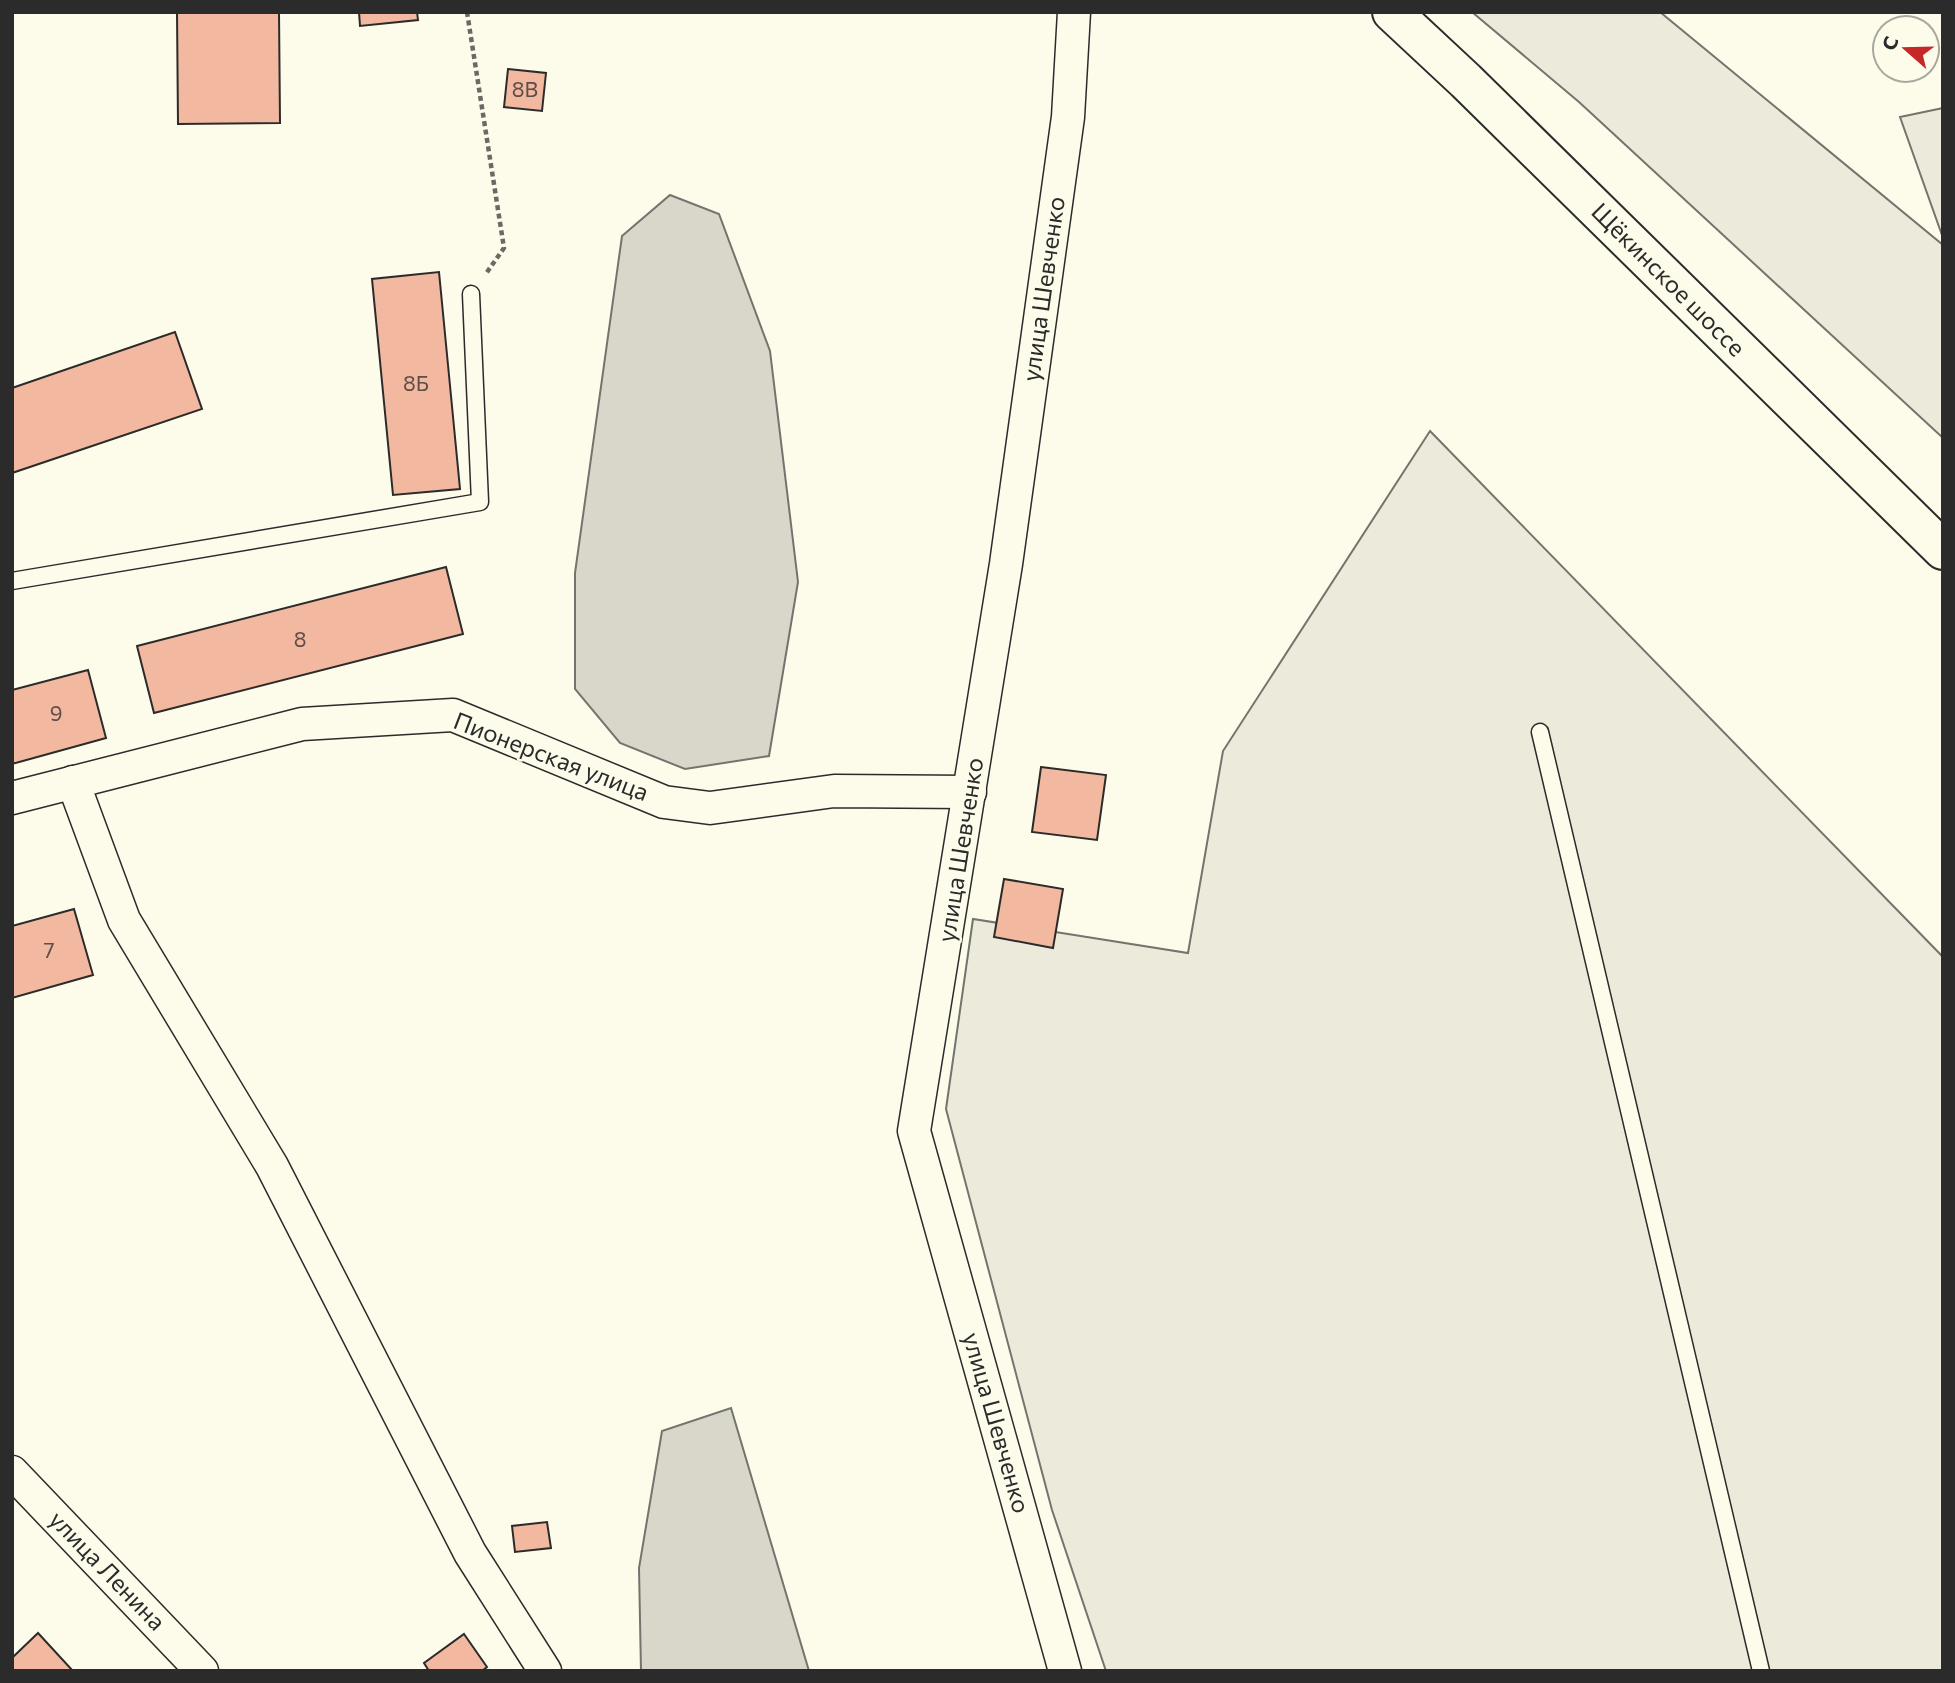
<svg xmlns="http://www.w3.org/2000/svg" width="1955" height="1683" font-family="Commissioner,sans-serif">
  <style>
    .green { fill: #ecebdb; stroke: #74746e; stroke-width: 2 }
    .water { fill: #d8d7c9; stroke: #74746e; stroke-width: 2 }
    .building { fill: #f2b8a0; stroke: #2b2b2b; stroke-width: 2 }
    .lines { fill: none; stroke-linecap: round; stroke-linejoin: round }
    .service-casing { stroke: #2b2b2b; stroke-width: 19 }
    .minor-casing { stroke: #2b2b2b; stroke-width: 35 }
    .primary-casing { stroke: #2b2b2b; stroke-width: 42 }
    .path { stroke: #6a6964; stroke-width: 4.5; stroke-dasharray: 5 3.5; stroke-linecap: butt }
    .service { stroke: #fdfbea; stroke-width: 16 }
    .minor { stroke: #fdfbea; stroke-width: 32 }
    .primary { stroke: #fdfbea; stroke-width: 38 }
    .labels { text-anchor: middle; stroke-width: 5; stroke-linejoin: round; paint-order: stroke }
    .number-label { font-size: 21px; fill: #5d4e48 }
    .street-label { font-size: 24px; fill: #2b2b2b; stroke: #fdfbea }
  </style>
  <rect width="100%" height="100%" fill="#fdfbea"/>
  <g class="green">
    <path d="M1472,12H1660L1943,245V438L1579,102Z"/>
    <path d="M1943,108V238L1900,117Z"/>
    <path d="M1430,431L1943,957V1671H1106L1052,1510L946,1109L973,919L1188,953L1223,751Z"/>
  </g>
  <g class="water">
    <path d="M670,195L719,214L770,351L798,582L769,756L685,769L620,743L575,689V573L622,236Z"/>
    <path d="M731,1408L809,1671H641L639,1568L662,1431Z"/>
  </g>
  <g class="building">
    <path d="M177,12H279L280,123L178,124Z"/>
    <path d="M359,12H417L418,20L360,26Z"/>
    <path d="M508,69L546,73L542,111L504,107Z"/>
    <path d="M439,272L460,489L393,495L372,279Z"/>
    <path d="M175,332L202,409L12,473V388Z"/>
    <path d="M446,567L463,634L154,713L137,646Z"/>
    <path d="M88,670L106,738L12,764V690Z"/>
    <path d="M1041,767L1106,775L1097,840L1032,832Z"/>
    <path d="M1004,879L1063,889L1053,948L994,937Z"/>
    <path d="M74,909L93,975L12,998V926Z"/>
    <path d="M547,1522L551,1548L515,1552L512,1526Z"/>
    <path d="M38,1633L73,1671H12V1658Z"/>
    <path d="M464,1634L487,1667L482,1671H429L424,1663Z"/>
  </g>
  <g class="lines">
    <g class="service-casing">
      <g id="service">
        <path d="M12,581L480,502L471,294"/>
        <path d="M1540,732L1761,1671"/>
      </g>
    </g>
    <g class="minor-casing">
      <g id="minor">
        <path d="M73,782L124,920L272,1166L470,1553L545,1671"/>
        <path d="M12,798L302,724L453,715L664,802L710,808L834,791L970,792"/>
        <path d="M12,1472L202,1671"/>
        <path d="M1065,1671L914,1131L1006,564L1068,117L1074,12"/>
      </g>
    </g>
    <g class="primary-casing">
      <path id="primary" d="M1392,12L1466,81L1943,550"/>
    </g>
    <path class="path" d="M467,12L504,248L485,275"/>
    <use href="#service" class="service"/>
    <use href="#minor" class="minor"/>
    <use href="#primary" class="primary"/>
  </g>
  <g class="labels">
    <g class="number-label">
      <text x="525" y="97">8В</text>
      <text x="416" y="391">8Б</text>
      <text x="300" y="647">8</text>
      <text x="56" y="721">9</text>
      <text x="49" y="958">7</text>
    </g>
    <g class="street-label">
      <text transform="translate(1668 280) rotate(45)" y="8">Щёкинское шоссе</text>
      <text transform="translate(1044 289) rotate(-82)" y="8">улица Шевченко</text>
      <text transform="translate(551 757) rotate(21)" y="8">Пионерская улица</text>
      <text transform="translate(961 850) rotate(-81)" y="8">улица Шевченко</text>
      <text transform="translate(996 1423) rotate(74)" y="8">улица Шевченко</text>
      <text transform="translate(107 1571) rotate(46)" y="8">улица Ленина</text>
    </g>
  </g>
  <rect width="1955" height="1683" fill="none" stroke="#2b2b2b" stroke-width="28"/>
  <g transform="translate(1906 49) rotate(290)"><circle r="33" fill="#fdfbea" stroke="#a9a89e" stroke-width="2"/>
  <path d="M0-5L12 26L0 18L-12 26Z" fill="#c62828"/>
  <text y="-10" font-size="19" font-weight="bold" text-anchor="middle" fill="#2b2b2b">С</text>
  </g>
</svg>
